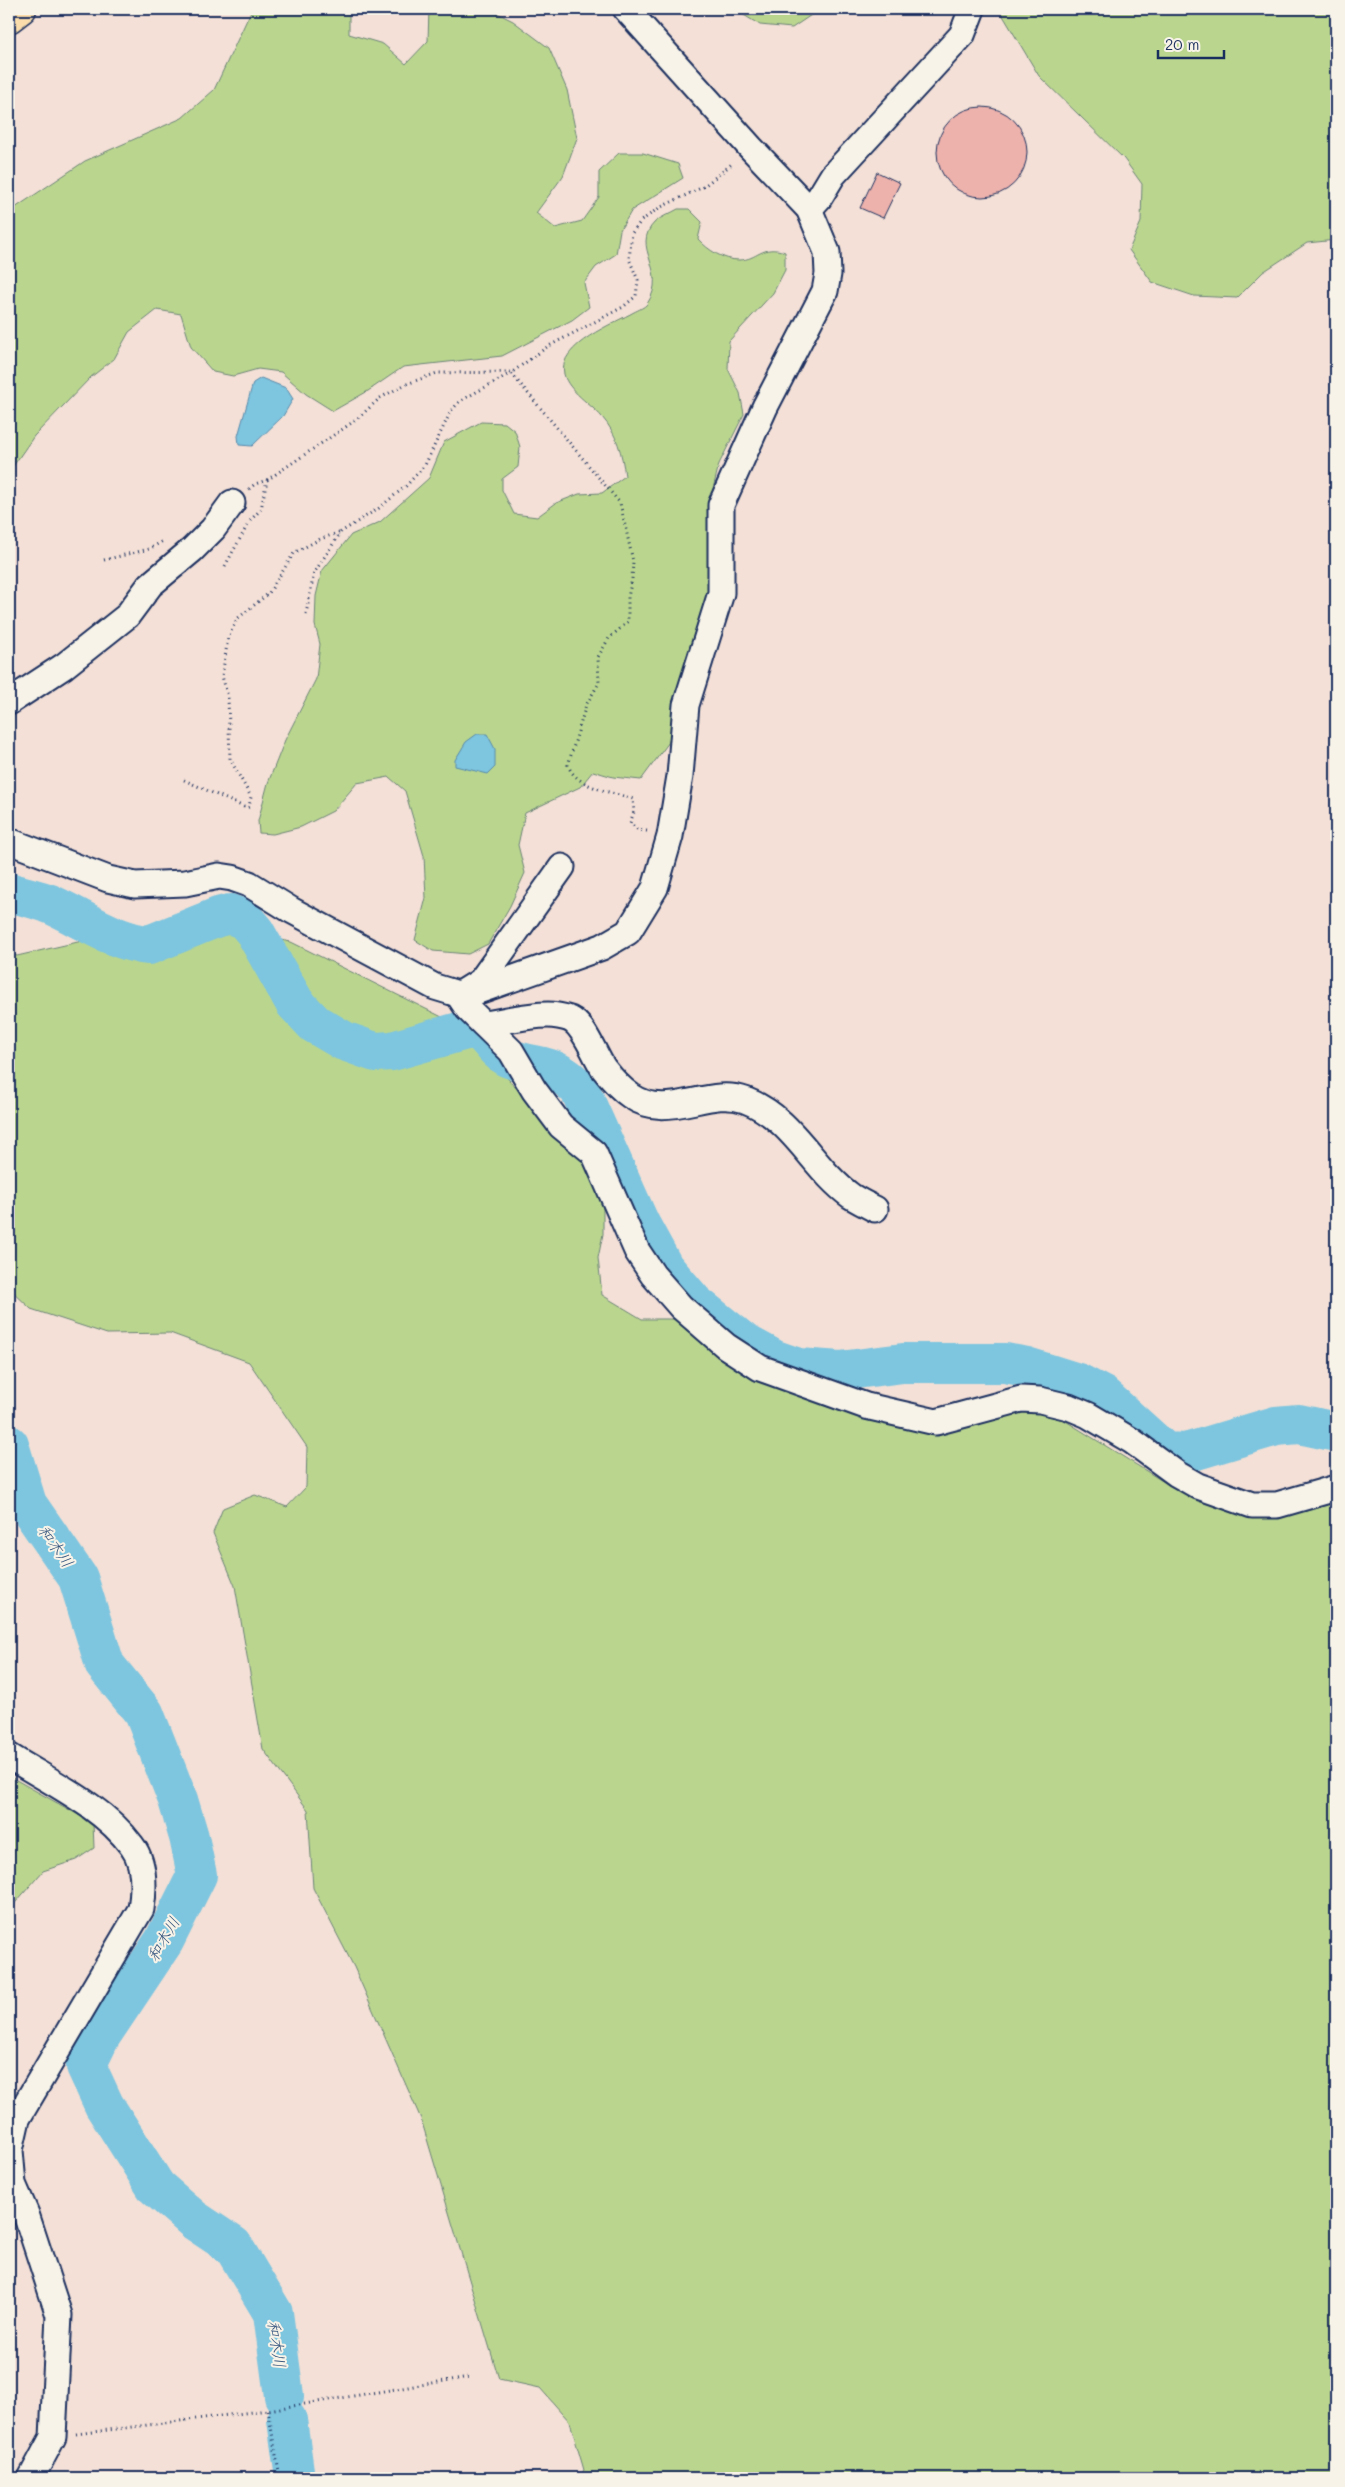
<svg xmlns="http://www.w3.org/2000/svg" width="1345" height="2487" font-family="Mali,'Klee One',sans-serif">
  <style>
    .green { fill: #bad68e; stroke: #6a8276 }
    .water { fill: #7ec5df; stroke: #5689ab }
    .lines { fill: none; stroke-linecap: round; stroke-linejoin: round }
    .river { stroke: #7ec5df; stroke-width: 40 }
    .building { fill: #eeb2ac; stroke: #1b2f5e }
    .minor-casing { stroke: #1b2f5e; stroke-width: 29 }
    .motorway-casing { stroke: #1b2f5e; stroke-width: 31 }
    .path { stroke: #1b2f5e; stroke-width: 3; stroke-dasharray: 1 4; stroke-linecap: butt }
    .minor { stroke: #f7f3e8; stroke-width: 25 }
    .motorway { stroke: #faddab; stroke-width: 28 }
    .labels { text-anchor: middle; stroke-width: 4; stroke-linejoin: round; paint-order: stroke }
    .water-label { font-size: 16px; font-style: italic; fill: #34547e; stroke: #f7f3e8 }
  </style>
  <rect width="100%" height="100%" fill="#f4e0d6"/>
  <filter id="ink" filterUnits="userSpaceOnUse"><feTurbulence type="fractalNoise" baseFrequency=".02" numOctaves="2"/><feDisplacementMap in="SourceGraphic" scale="10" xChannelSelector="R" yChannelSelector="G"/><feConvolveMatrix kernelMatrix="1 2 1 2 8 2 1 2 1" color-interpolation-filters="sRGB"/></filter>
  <g filter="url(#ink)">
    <g class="green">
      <path d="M252,9H349V34L383,44L406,64L428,41L429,9H489L513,21L549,48L567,90L577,138L563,176L536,213L555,228L582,221L599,197V172L619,153H643L678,164L683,178L632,210L620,230L616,254L596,267L584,283L589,307L572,320L502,356L403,367L368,391L333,411L306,394L281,372L258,369L233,376L213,372L191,347L181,314L157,310L129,332L114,359L91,377L34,436L9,472V212L85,161L182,118L214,90Z"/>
      <path d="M734,9H820L792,28L760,25Z"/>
      <path d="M999,9H1336V240L1307,243L1263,272L1237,298L1194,296L1152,282L1129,250L1141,222L1142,184L1124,159L1039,76Z"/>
      <path d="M678,209H689L702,222L698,239C708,250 723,260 739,260C758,260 761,244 785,252V270L773,293L729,341L728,369L740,393L744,414L719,464L713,489L716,513L711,584L673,709L669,742L641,780L613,777L593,771L580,787L525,813L518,845L525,873L510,906L488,944L468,954L433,951L415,940L426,898L424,856L405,791L389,777L357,783L333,811L301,827L273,834L259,833L258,821L268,783L285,740L316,679L320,644L315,625L316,596L322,571L351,535L380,522L429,478L444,442L481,422L505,423L515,431L520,447L518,467L502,479V490L514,514L537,517L556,503L579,494L602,493L625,476C622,453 617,434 602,417C591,404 568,391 564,374C557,345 615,323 634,312C638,310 645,307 647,304C670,270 629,248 655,222C661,217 671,213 678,209Z"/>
      <path d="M224,929L291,942L442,1017L504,1074L551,1129L589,1164L603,1199V1234L598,1258L602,1295L642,1319H681L840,1409L1026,1410L1064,1420L1172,1487L1200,1501L1243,1513L1268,1516L1306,1511L1336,1500V2478H578L584,2470L570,2422L540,2388L499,2379L421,2119L354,1967L313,1888L308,1810L263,1749L235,1586L213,1533L223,1508L255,1495L287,1507L306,1487L307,1447L249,1362L170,1333L107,1334L31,1309L9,1288V953L17,956L91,939Z"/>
      <path d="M9,1776L93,1823L94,1848L76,1860L43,1871L9,1910Z"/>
    </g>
    <g class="water">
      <path d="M261,378L286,388L293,399L283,416L252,446L239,445L238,436L253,383Z"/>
      <path d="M477,734H487L495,749V767L488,774L455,766V760L466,742Z"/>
    </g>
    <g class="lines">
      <g class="river">
        <path d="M9,892C22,896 37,899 50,904C82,918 114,942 149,945L218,917L230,914L245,920L255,932L295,1003L315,1024L344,1041L375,1052L392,1051L466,1030H480C488,1038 499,1054 509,1058C539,1070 553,1061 580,1090L639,1222L664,1268L694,1303L744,1343L775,1360L798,1368L840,1371L903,1363H1005L1027,1367L1078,1383L1103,1396L1165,1452L1186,1453L1276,1426L1299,1424L1336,1432"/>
        <path d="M9,1445L27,1504L78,1578L105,1665L144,1713L178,1800L189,1837L197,1875L164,1941L100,2037L86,2066L104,2105L156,2187L194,2220L233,2246L273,2313L284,2396"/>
        <path d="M287,2420L295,2478"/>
      </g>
    </g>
    <g class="building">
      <circle cx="982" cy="152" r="45"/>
      <path d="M877,172L900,183L883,218L860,208Z"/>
    </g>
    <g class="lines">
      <g class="minor-casing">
        <g id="minor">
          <path d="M809,209L819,198L833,175L962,35L972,9"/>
          <path d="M9,702L64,666L127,616L150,585L192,550L213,529L232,503"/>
          <path d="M9,841L108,879L135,885L185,883L219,876L232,878L249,884L291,910L435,987L458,994L478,991L602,947L628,932L655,888L670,836L680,776L686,705L721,593V505L765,407L825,291L828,274L827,252L809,209L751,148L626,9"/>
          <path d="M465,991L481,981L562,867"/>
          <path d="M458,994L468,1009L511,1051L534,1090L561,1126L594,1153L637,1251L653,1275L681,1307L726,1346L760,1368L866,1406L936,1422L1021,1399L1040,1400L1069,1407L1088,1415L1132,1441L1177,1474L1198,1486L1252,1505H1277L1336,1488"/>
          <path d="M484,1024C505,1021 527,1015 548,1015C554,1015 565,1017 570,1019C585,1026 595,1057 604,1069C611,1078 622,1090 631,1096C668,1122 708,1086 745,1100C793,1118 812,1168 851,1196C859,1201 867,1205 875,1209"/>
          <path d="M9,1756C50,1782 103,1806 132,1846C145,1863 144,1890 141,1909L17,2119L10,2150L13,2184L26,2214L59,2315L53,2437L31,2478"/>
        </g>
      </g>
      <g class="motorway-casing">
        <path id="motorway" d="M9,19L22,9"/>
      </g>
      <g class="path">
        <path d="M267,480L356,420L380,398L404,385L437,373L511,372"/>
        <path d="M249,489L255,484L267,480L261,509L250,521"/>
        <path d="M104,560L149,549L163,541"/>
        <path d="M225,566L247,526"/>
        <path d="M306,614L314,573L341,532L379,508L406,486L425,465L451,411L460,401L511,373"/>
        <path d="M184,780L246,808L249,807L251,797L230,759L228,697L222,676L228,638L237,619L269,593L294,553L320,539L341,532"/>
        <path d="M647,831L638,830L630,823L634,812L633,799C613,792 576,788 568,765L586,705L599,683L598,657L609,638L628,622V597L632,579L633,561L620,503L511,373L547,347L623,307L636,296L638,280L629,259L632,233L641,221L659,208L703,187L733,163"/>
        <path d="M268,2410L280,2478"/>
        <path d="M76,2434L268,2410L469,2377"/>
      </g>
      <use href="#minor" class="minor"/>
      <use href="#motorway" class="motorway"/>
    </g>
  </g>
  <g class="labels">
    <g class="water-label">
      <text transform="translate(56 1546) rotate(55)" y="6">和木川</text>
      <text transform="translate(163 1939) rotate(-60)" y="6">和木川</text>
      <text transform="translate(277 2344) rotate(82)" y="6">和木川</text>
    </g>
  </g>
  <rect width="1345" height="2487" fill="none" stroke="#f7f3e8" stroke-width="30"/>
  <rect x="15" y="15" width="1315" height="2457" fill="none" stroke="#1b2f5e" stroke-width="2" filter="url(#ink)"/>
  <path d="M1158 50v8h66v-8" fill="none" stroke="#1b2f5e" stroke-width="2.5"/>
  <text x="1165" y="50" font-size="15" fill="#1b2f5e" stroke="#f7f3e8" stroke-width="4" paint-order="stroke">20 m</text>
</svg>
